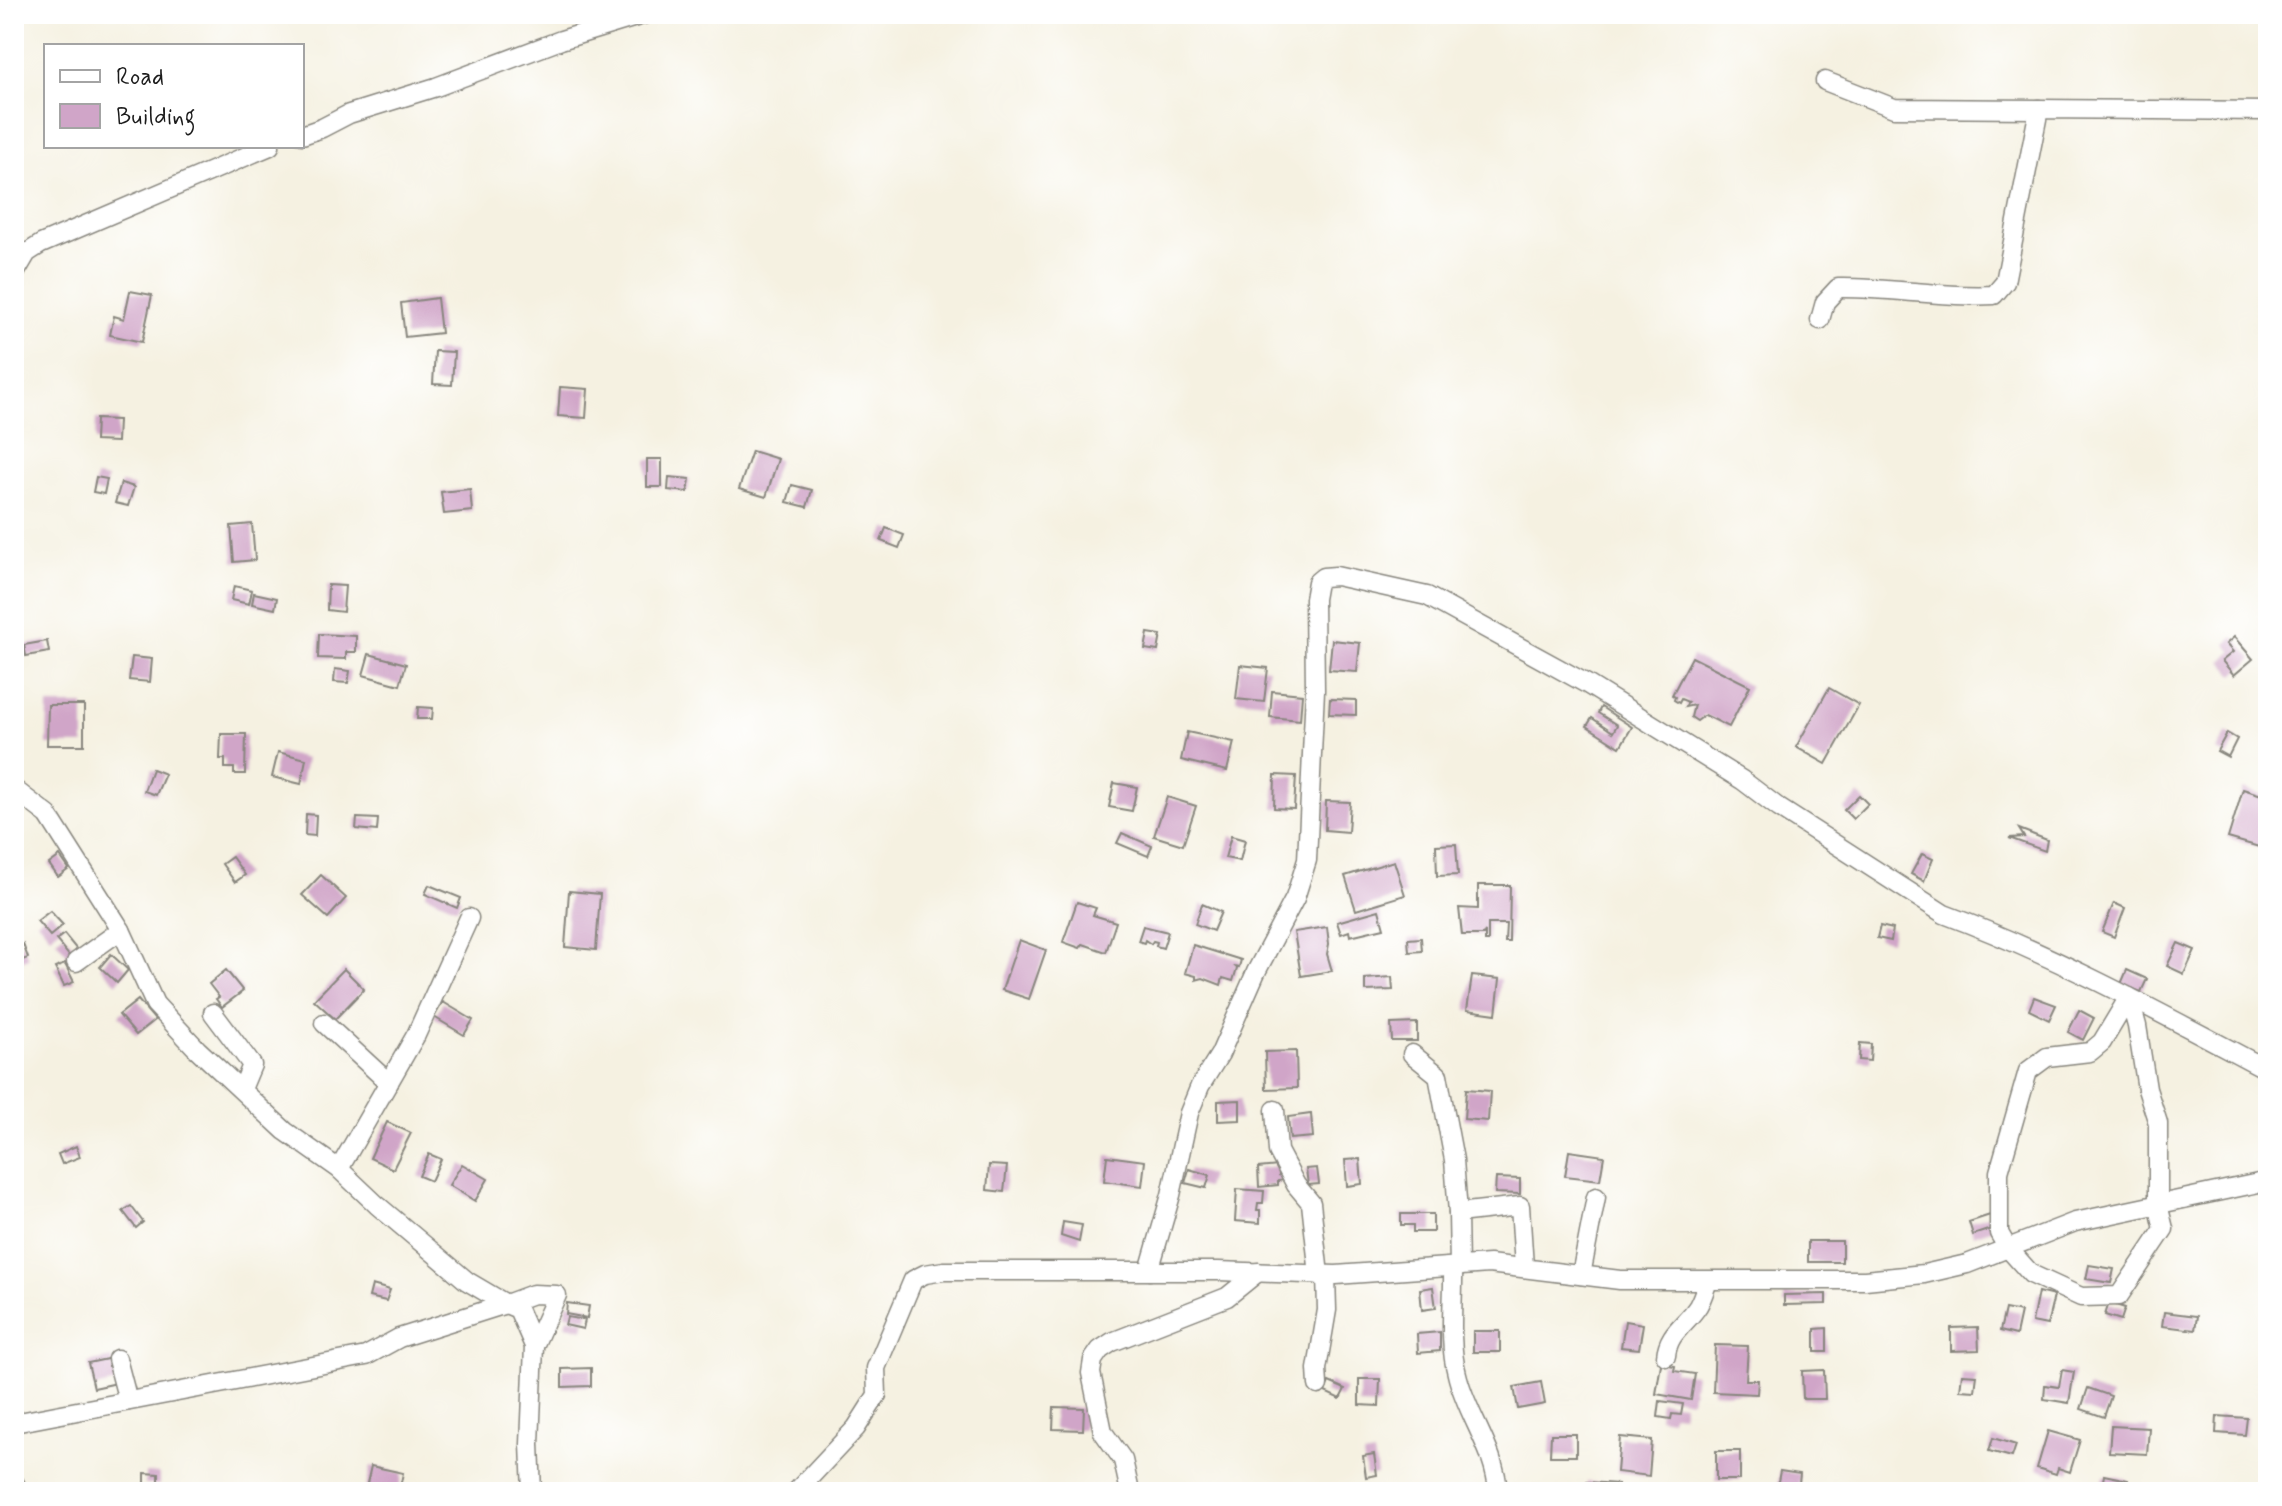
<svg xmlns="http://www.w3.org/2000/svg" width="2282" height="1506" font-family="Mynerve,sans-serif">
  <style>
    .building { fill: #d0a5c8 }
    .lines { fill: none; stroke-linecap: round; stroke-linejoin: round }
    .minor-casing { stroke: #88867e; stroke-width: 21 }
    .minor { stroke: #fff; stroke-width: 18 }
  </style>
  <rect width="100%" height="100%" fill="#fff"/>
  <filter id="ink" filterUnits="userSpaceOnUse"><feTurbulence type="fractalNoise" baseFrequency=".0125" numOctaves="2"/><feDisplacementMap in="SourceGraphic" scale="16" xChannelSelector="R" yChannelSelector="G"/><feConvolveMatrix kernelMatrix="1 2 1 2 8 2 1 2 1" color-interpolation-filters="sRGB"/></filter>
  <filter id="wash" filterUnits="userSpaceOnUse"><feTurbulence type="fractalNoise" baseFrequency=".006" numOctaves="4" result="noise"/><feDisplacementMap in="SourceGraphic" scale="32" xChannelSelector="R" yChannelSelector="G"/><feGaussianBlur stdDeviation="1.8" result="paint"/><feColorMatrix in="noise" values="0 0 0 0 0 0 0 0 0 0 0 0 0 0 0 0 0 1.4 0 .05"/><feComposite in="paint" operator="in"/></filter>
  <g filter="url(#wash)">
    <rect width="100%" height="100%" fill="#f5f1e1"/>
    <g id="blocks">
      <g class="building">
        <path d="M130,291L152,295L142,342L110,335L114,316L124,319Z"/>
        <path d="M437,298L441,333L405,337L401,303Z"/>
        <path d="M435,351L454,352L452,385L433,384Z"/>
        <path d="M560,387L588,389L586,418L558,416Z"/>
        <path d="M96,419L118,420L117,442L95,441Z"/>
        <path d="M752,451L778,459L766,497L739,489Z"/>
        <rect x="647" y="459" width="15" height="28"/>
        <path d="M96,477L107,479L104,494L93,492Z"/>
        <path d="M669,477L690,479L688,492L668,490Z"/>
        <path d="M121,483L134,487L128,506L115,503Z"/>
        <path d="M792,485L812,490L807,507L787,502Z"/>
        <path d="M470,489L472,511L444,514L441,492Z"/>
        <path d="M252,524L255,560L234,562L231,526Z"/>
        <path d="M886,528L904,535L899,548L881,541Z"/>
        <path d="M328,585L345,586L343,612L327,610Z"/>
        <path d="M234,586L252,590L249,604L231,600Z"/>
        <path d="M254,593L277,598L275,609L252,604Z"/>
        <path d="M1148,633L1161,635L1158,651L1145,649Z"/>
        <path d="M319,634L356,636V652H346V659L318,658Z"/>
        <path d="M2234,637L2253,659L2234,675L2222,661L2233,652L2226,644Z"/>
        <path d="M1332,640L1360,643L1357,672L1329,670Z"/>
        <path d="M47,641L49,652L26,656L24,645Z"/>
        <path d="M369,654L406,664L400,685L363,675Z"/>
        <path d="M132,657L152,659L150,682L129,680Z"/>
        <path d="M1692,657L1750,686L1729,727L1705,715L1697,721L1691,717L1694,705L1685,707L1688,702L1681,699L1679,703L1674,700L1675,697L1672,695Z"/>
        <path d="M1240,665L1268,668L1264,702L1236,699Z"/>
        <path d="M335,669L350,671L348,683L334,682Z"/>
        <path d="M1829,688L1859,705L1826,764L1796,747Z"/>
        <path d="M1272,691L1302,694L1300,720L1270,717Z"/>
        <path d="M1330,699L1356,700V715L1329,714Z"/>
        <path d="M48,705H84V745H47Z"/>
        <path d="M418,707L433,708L432,719H417Z"/>
        <path d="M1601,707L1632,727L1620,747L1587,726L1592,718L1613,732L1617,725L1598,713Z"/>
        <path d="M1187,732L1234,742L1227,771L1181,760Z"/>
        <path d="M2227,733L2237,739L2228,757L2217,751Z"/>
        <path d="M221,734H246L245,774H234V768H225V759H220Z"/>
        <path d="M278,752L306,759L301,784L272,777Z"/>
        <path d="M152,769L165,774L156,795L144,791Z"/>
        <path d="M1275,775L1296,776L1294,809L1274,808Z"/>
        <path d="M1114,783L1137,787L1132,811L1109,807Z"/>
        <path d="M2243,789L2268,797L2259,847L2228,838Z"/>
        <path d="M1859,795L1868,804L1853,819L1844,810Z"/>
        <path d="M1167,797L1196,806L1183,845L1154,836Z"/>
        <path d="M1326,801L1350,802L1348,832L1325,830Z"/>
        <path d="M306,814L316,815L315,836L305,835Z"/>
        <path d="M357,818L378,819L377,831L356,829Z"/>
        <path d="M2019,829L2047,840L2045,851L2009,838L2024,837Z"/>
        <path d="M1122,833L1152,846L1148,856L1117,843Z"/>
        <path d="M1231,836L1245,840L1240,861L1225,858Z"/>
        <path d="M1456,844L1458,875L1437,876L1436,845Z"/>
        <path d="M1922,854L1933,859L1924,881L1911,874Z"/>
        <path d="M60,856L69,869L58,877L49,864Z"/>
        <path d="M232,857L245,875L235,882L222,864Z"/>
        <path d="M1394,861L1405,895L1356,910L1345,876Z"/>
        <path d="M321,875L346,898L328,918L302,895Z"/>
        <path d="M429,885L461,898L457,908L425,894Z"/>
        <path d="M1478,885H1510L1509,942H1505L1506,924H1488V941H1485V931L1483,935H1462L1459,908L1478,909Z"/>
        <path d="M569,891L600,894L596,950L565,947Z"/>
        <path d="M1077,902L1096,908L1093,915L1116,922L1106,952L1083,944L1080,948L1063,942Z"/>
        <path d="M2114,903L2125,908L2114,937L2102,932Z"/>
        <path d="M1202,904L1221,912L1213,931L1195,924Z"/>
        <path d="M1379,910L1384,928L1350,936L1349,931L1341,934L1337,922Z"/>
        <path d="M50,911L63,925L50,936L37,921Z"/>
        <path d="M1143,926L1168,932L1163,948L1156,946L1157,942L1153,941L1151,944L1145,940L1144,943L1138,941Z"/>
        <path d="M1880,926L1893,929L1891,941L1877,938Z"/>
        <path d="M1327,927L1329,944L1327,954L1332,971L1301,976L1294,932Z"/>
        <path d="M64,934L78,951L70,957L56,940Z"/>
        <path d="M1421,938L1422,951L1409,952L1408,939Z"/>
        <path d="M1019,940L1046,950L1029,999L1002,990Z"/>
        <path d="M2178,943L2195,950L2184,974L2167,966Z"/>
        <path d="M23,944L28,958L14,963V948Z"/>
        <path d="M1193,945L1241,960L1239,967L1234,966L1237,968L1233,981L1223,978L1221,985L1203,978L1196,980V976L1185,973Z"/>
        <path d="M111,954L128,970L117,983L100,967Z"/>
        <path d="M65,964L74,982L64,986L55,968Z"/>
        <path d="M344,969L364,989L335,1019L314,1000Z"/>
        <path d="M226,970L243,991L222,1007L216,999L219,997L209,984Z"/>
        <path d="M2127,970L2147,979L2141,992L2121,984Z"/>
        <path d="M1472,976L1500,979L1496,1014L1467,1010Z"/>
        <path d="M1392,977L1393,990L1365,991V979Z"/>
        <path d="M2034,997L2056,1005L2049,1020L2029,1010Z"/>
        <path d="M138,1000L155,1020L136,1035L119,1015Z"/>
        <path d="M443,1002L473,1020L464,1035L434,1017Z"/>
        <path d="M2079,1010L2094,1018L2083,1040L2068,1032Z"/>
        <path d="M1417,1023V1041H1392L1391,1024Z"/>
        <path d="M1860,1043L1871,1044L1870,1061L1859,1060Z"/>
        <path d="M1296,1051L1297,1088L1266,1089L1265,1052Z"/>
        <path d="M1466,1089L1490,1091L1488,1121L1464,1119Z"/>
        <path d="M1240,1100V1120L1218,1121V1101Z"/>
        <path d="M1311,1114L1313,1137L1290,1139L1288,1117Z"/>
        <path d="M387,1122L411,1133L393,1169L370,1158Z"/>
        <path d="M76,1146L80,1157L62,1164L58,1154Z"/>
        <path d="M1569,1151L1604,1156L1600,1180L1565,1176Z"/>
        <path d="M429,1154L441,1159L431,1181L419,1176Z"/>
        <path d="M1107,1156L1145,1161L1142,1186L1104,1181Z"/>
        <path d="M1360,1159L1362,1184L1347,1186L1345,1160Z"/>
        <path d="M462,1164L488,1179L475,1201L449,1185Z"/>
        <path d="M989,1165L1007,1166L1004,1192L987,1190Z"/>
        <path d="M1278,1166L1279,1175L1283,1174L1284,1180L1278,1181V1185L1259,1187L1258,1168Z"/>
        <path d="M1317,1168L1319,1184L1308,1185L1306,1169Z"/>
        <path d="M1189,1169L1210,1175L1206,1188L1185,1183Z"/>
        <path d="M1496,1178L1520,1179V1194L1495,1193Z"/>
        <path d="M1237,1189L1264,1191L1263,1203H1258L1257,1210H1260V1223L1235,1221Z"/>
        <path d="M131,1206L143,1222L136,1228L123,1211Z"/>
        <path d="M1401,1214H1433V1232H1413V1225H1401Z"/>
        <path d="M1990,1215L1994,1228L1973,1235L1969,1222Z"/>
        <path d="M1063,1222L1082,1225L1079,1242L1061,1236Z"/>
        <rect x="1808" y="1241" width="34" height="21"/>
        <path d="M2089,1265L2114,1269L2111,1283L2086,1279Z"/>
        <path d="M372,1285L390,1290L386,1301L369,1297Z"/>
        <path d="M1433,1287L1436,1308L1422,1310L1420,1289Z"/>
        <path d="M2038,1292L2054,1296L2047,1325L2032,1322Z"/>
        <path d="M1826,1294V1304L1784,1305V1295Z"/>
        <path d="M567,1303L589,1306L587,1318L566,1314Z"/>
        <path d="M2109,1303L2125,1308L2121,1320L2105,1315Z"/>
        <path d="M2005,1309L2021,1312L2016,1335L2000,1331Z"/>
        <path d="M2164,1312L2197,1316L2195,1330L2162,1326Z"/>
        <path d="M567,1317L585,1320L583,1329L565,1325Z"/>
        <path d="M1625,1321L1643,1324L1639,1349L1621,1347Z"/>
        <path d="M1978,1327L1979,1350L1951,1351V1328Z"/>
        <path d="M1827,1328V1352H1815V1329Z"/>
        <rect x="1473" y="1331" width="27" height="21"/>
        <path d="M1440,1332V1351L1418,1353L1417,1334Z"/>
        <path d="M1715,1345L1748,1346L1746,1380H1758L1757,1394L1713,1392Z"/>
        <path d="M112,1358L117,1383L94,1388L88,1363Z"/>
        <path d="M1661,1364L1675,1366L1674,1371L1695,1374L1691,1400L1656,1394Z"/>
        <path d="M591,1368V1386L562,1387V1369Z"/>
        <path d="M1824,1370L1825,1399H1803L1802,1371Z"/>
        <path d="M2062,1370L2074,1372L2069,1403L2044,1399L2045,1385L2059,1387Z"/>
        <path d="M1962,1374L1977,1375L1975,1391L1960,1390Z"/>
        <path d="M1359,1379H1380L1379,1406L1359,1405Z"/>
        <path d="M1329,1382L1345,1389L1340,1399L1325,1392Z"/>
        <path d="M1541,1382L1545,1404L1518,1409L1514,1387Z"/>
        <path d="M2088,1388L2111,1396L2104,1417L2081,1409Z"/>
        <path d="M1660,1401L1683,1404L1681,1415L1672,1414L1671,1419L1658,1417Z"/>
        <path d="M1054,1407L1084,1408L1083,1430L1053,1429Z"/>
        <path d="M2217,1416L2247,1418L2245,1435L2216,1433Z"/>
        <path d="M2111,1426L2149,1428L2147,1454L2109,1452Z"/>
        <path d="M2048,1431L2080,1440L2070,1472L2058,1468L2056,1474L2037,1468Z"/>
        <path d="M1551,1434H1576V1456H1550Z"/>
        <path d="M1620,1437L1652,1440L1649,1476L1617,1472Z"/>
        <path d="M1993,1438L2016,1445L2012,1457L1989,1451Z"/>
        <rect x="1716" y="1451" width="24" height="29"/>
        <path d="M1374,1454L1377,1475L1366,1477L1363,1456Z"/>
        <path d="M371,1466L403,1473L399,1492H365Z"/>
        <path d="M1780,1471L1800,1474L1798,1492H1776Z"/>
        <path d="M145,1473L159,1474V1485H145Z"/>
        <path d="M2104,1475L2128,1480L2126,1492H2101Z"/>
        <path d="M1587,1482L1618,1484L1617,1492H1586Z"/>
      </g>
    </g>
  </g>
  <g filter="url(#ink)">
    <use href="#blocks" fill-opacity="0" stroke="#88867e" stroke-width="2"/>
    <g class="lines">
      <g class="minor-casing">
        <g id="minor">
          <path d="M1825,81L1894,108L2039,109"/>
          <path d="M302,135L322,128L349,114L436,87L561,40L646,14"/>
          <path d="M14,275L27,253L41,244L270,146"/>
          <path d="M1820,320L1825,302L1838,288C1890,287 1942,298 1994,295L2005,282L2039,109L2268,111"/>
          <path d="M14,789L48,815L121,930L155,1004L197,1049L285,1131L339,1169L377,1205L467,1281L506,1304L533,1294L557,1295L534,1346"/>
          <path d="M76,962L121,930"/>
          <path d="M2129,997L2137,1026L2147,1089L2158,1123V1204L2164,1229L2119,1296L2081,1297L2031,1274L2007,1247L1999,1233V1172L2028,1071L2047,1057L2090,1052L2102,1042Z"/>
          <path d="M213,1013L252,1065L242,1089"/>
          <path d="M324,1023L389,1083"/>
          <path d="M1412,1054L1438,1075L1454,1160L1458,1213"/>
          <path d="M1275,1110L1278,1151L1296,1185L1311,1203L1319,1275"/>
          <path d="M339,1169L416,1035L469,918"/>
          <path d="M1453,1267C1454,1301 1448,1341 1457,1374C1466,1414 1496,1450 1498,1492"/>
          <path d="M1459,1267L1458,1213L1520,1206L1524,1267"/>
          <path d="M1149,1271L1171,1195L1189,1113L1200,1086L1220,1054L1256,972L1295,898L1307,860L1315,690L1314,599L1317,582L1323,577L1336,576L1427,596L1587,684L1742,780L1779,808L1944,914C2057,956 2162,1014 2268,1070"/>
          <path d="M1581,1275L1596,1197"/>
          <path d="M1666,1356C1668,1332 1686,1325 1698,1306C1702,1299 1705,1289 1708,1281"/>
          <path d="M117,1359L128,1401"/>
          <path d="M1318,1385L1317,1369L1327,1310L1326,1275"/>
          <path d="M14,1423L366,1356L399,1338L506,1304L518,1309L534,1346L530,1444L532,1492"/>
          <path d="M14,1482L19,1492"/>
          <path d="M796,1492L856,1428L877,1395L876,1368L913,1280L925,1274L944,1271H1218L1336,1275L1489,1264L1620,1280H1865L1924,1274L1967,1264L2075,1222L2268,1181"/>
          <path d="M1130,1492L1123,1460L1103,1432L1091,1373L1093,1360L1100,1350L1112,1342L1227,1297L1258,1272"/>
        </g>
      </g>
      <use href="#minor" class="minor"/>
    </g>
  </g>
  <rect width="2282" height="1506" fill="none" stroke="#fff" stroke-width="48"/>
  <rect x="44" y="44" width="260" height="104" fill="#ffffff" stroke="#a4a4a4" stroke-width="2"/>
  <rect x="60" y="70" width="40" height="12" fill="#ffffff" stroke="#a4a4a4" stroke-width="2"/>
  <text x="116" y="84" font-size="24" fill="#1c1c1c">Road</text>
  <rect x="60" y="104" width="40" height="24" fill="#d0a5c8" stroke="#a4a4a4" stroke-width="2"/>
  <text x="116" y="124" font-size="24" fill="#1c1c1c">Building</text>
</svg>
